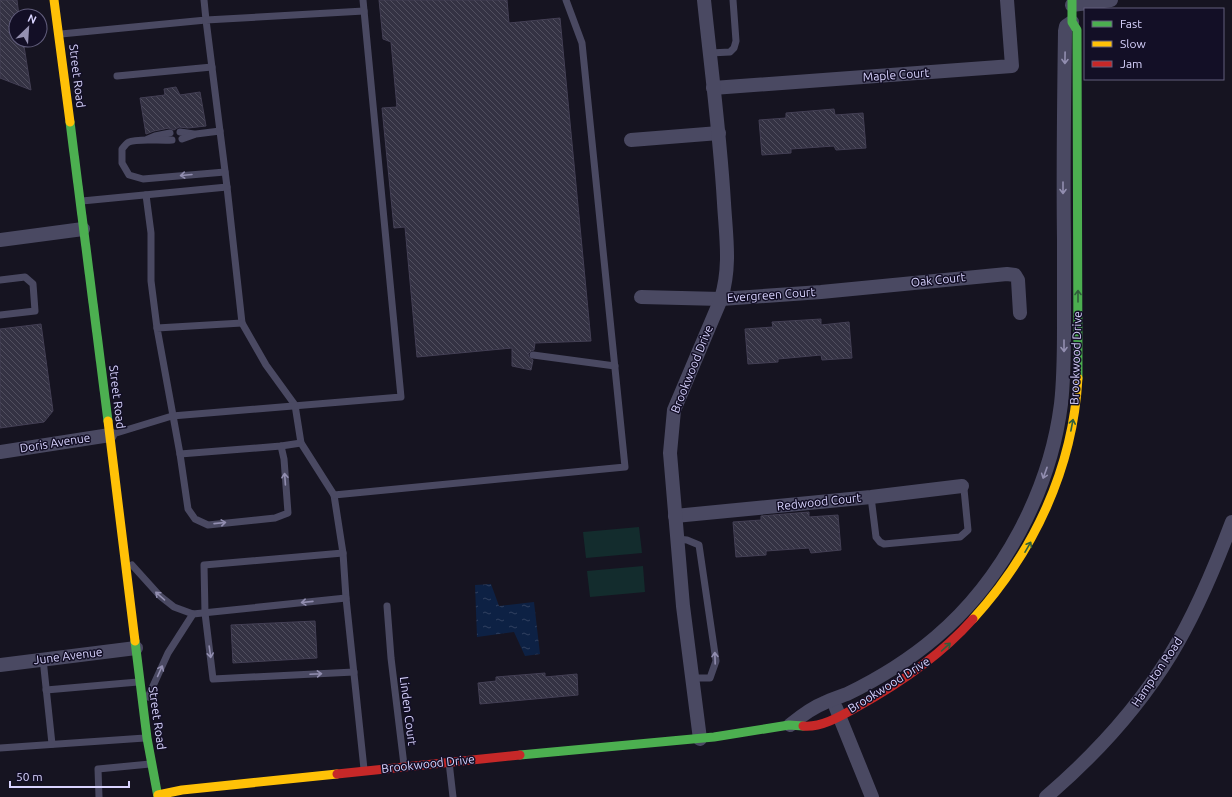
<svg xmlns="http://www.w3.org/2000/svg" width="1232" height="797" font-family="Ubuntu,sans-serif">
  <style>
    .garden { fill: #132c2d }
    .water { fill: url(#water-ripples) }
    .building { fill: url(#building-back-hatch); stroke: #433f54 }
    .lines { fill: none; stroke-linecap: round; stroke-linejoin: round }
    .lane { stroke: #4a4962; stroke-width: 7 }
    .street { stroke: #4a4962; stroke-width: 14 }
    .fast { stroke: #4caf50; stroke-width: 9 }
    .slow { stroke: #ffc107; stroke-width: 9 }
    .jam { stroke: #c62828; stroke-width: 9 }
    .oneway { stroke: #928eb0 }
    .oneway2 { stroke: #305f3b }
    .labels { text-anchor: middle; stroke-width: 3; stroke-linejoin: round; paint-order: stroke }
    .street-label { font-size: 12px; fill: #d9d4ff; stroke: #130f26 }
  </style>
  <defs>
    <pattern id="water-ripples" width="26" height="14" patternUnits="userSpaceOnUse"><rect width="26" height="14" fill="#0d2144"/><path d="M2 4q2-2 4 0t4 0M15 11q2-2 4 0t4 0" fill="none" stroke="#304060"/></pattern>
    <pattern id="building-back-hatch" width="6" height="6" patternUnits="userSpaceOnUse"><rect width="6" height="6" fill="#343243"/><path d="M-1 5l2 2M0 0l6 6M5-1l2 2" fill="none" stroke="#514f5f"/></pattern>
  </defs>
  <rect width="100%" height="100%" fill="#161421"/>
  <g class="garden">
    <path d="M639,527L642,553L586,558L583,532Z"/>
    <path d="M643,566L645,592L590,597L587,571Z"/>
  </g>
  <path class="water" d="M491,584L499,606L534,602L540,654L525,656L514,632L477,637L475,585Z"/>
  <g class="building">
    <path d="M0,0H17L19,16H16V40H23L31,90L0,78Z"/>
    <path d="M379,0H507L509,23L560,18L591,341L535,343L534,350L531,351L528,354L529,357L533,360L531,370L512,366V348L417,357L405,227L394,228L382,108L397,107L391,42L383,39Z"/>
    <path d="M176,87L180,95L200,92L206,126L188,128L179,127L174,130L169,128L154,131L146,134L140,98L165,95L164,89Z"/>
    <path d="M834,109L835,115L863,113L866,148L836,150L834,146L791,149V153L762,155L759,120L786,118V113Z"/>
    <path d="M821,319V325L849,322L852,358L822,360L821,355L778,359V362L748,364L745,329L773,327L772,322Z"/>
    <path d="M41,324L53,411L44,422L0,428V329Z"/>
    <path d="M809,512V517L838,515L841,550L811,553L809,548L766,551V555L736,557L733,522L761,520V516Z"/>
    <path d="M315,621L317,658L233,663L231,625Z"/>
    <path d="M545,673V677L577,674L578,695L480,704L478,683L496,681V677Z"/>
  </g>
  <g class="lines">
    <g class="lane">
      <path d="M61,34L206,20L204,0"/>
      <path d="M710,53L730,52L734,48L736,41L733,0"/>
      <path d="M117,76L212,67"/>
      <path d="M180,132L194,134"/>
      <path d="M148,139L155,136L170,133"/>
      <path d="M182,139L196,134L220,131"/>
      <path d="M172,140C162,141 136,138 129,142C126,143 124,147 122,149V163L129,175L143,179L225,172"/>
      <path d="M227,187L242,323L157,328L180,454L188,509L195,519L208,525L275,518L288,513L284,459L281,446"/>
      <path d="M146,195L151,233V281L157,328"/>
      <path d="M82,201L227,187L206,20L364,11"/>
      <path d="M0,280L25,277L33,284L35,311L0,315"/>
      <path d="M242,323L266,365L295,405L301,443L334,495L343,553L346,598L364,769"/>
      <path d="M533,355L615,366"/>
      <path d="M113,434L172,416L401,397L363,0"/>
      <path d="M180,454L281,446L301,443"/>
      <path d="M334,495L625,467L582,43L566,0"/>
      <path d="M871,497L876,537L880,542L884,544L960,537L968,530L964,489L962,486"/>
      <path d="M677,539L687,540L699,545L716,661L710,678H692"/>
      <path d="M343,553L204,565L205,613L213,679L354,672"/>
      <path d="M132,565L160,596L174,607L193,614L346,598"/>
      <path d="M387,606L391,658L404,765"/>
      <path d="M43,659L52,744"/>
      <path d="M46,690L138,682"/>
      <path d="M148,697L168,653L193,614"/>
      <path d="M0,748L145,738"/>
      <path d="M449,762L453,797"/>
      <path d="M99,797L98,769L150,764"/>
    </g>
    <g class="street">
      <path d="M1072,5L1111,0"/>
      <path d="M713,88L1012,66L1007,0"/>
      <path d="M631,140L719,133"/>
      <path d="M0,240L83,229"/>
      <path d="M641,297L721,299L821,292L1007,274L1015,275L1018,280L1020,313"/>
      <path d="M0,452L110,435"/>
      <path d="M675,516L871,497L962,486"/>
      <path d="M0,665L136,648"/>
      <path d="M836,708L872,797"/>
      <path d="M790,725C800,717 811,708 824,703C831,699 839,697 847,694C878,679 909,660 936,637C1003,580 1050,491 1061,404C1064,378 1064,352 1064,326C1064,297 1064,269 1064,240C1063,170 1064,101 1065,31L1066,26L1072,22"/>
      <path d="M700,739L683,606L670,453L674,410L721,299C731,266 726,237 724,203C720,135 711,67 704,0"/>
      <path d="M1046,797C1094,756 1138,708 1171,654C1196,613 1215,567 1232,522"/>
    </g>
    <g class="fast">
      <path d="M1072,0V22L1077,30L1078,378"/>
      <path d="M70,122L108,421"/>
      <path d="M135,641L147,738L158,797"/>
      <path d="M520,755L714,737L789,725L803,726"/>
    </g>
    <g class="slow">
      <path d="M54,0L70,122"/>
      <path d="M108,421L135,641"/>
      <path d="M973,619C1034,552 1073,468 1078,378"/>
      <path d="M158,795L182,790L337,774"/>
    </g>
    <g class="jam">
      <path d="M803,726C821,728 841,716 857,707C899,684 940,656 973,619"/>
      <path d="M337,774L520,755"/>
    </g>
  </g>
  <defs><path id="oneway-shaft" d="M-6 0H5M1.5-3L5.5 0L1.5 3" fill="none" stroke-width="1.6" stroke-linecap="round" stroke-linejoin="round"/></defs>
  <g class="oneway">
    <use href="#oneway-shaft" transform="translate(1065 58) rotate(91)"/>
    <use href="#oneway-shaft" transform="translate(186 175) rotate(175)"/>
    <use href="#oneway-shaft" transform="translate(1063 188) rotate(90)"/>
    <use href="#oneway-shaft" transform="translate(1064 346) rotate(90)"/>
    <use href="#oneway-shaft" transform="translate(1045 473) rotate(110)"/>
    <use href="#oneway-shaft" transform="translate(285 479) rotate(-94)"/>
    <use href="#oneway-shaft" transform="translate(220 523) rotate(-6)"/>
    <use href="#oneway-shaft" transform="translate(160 596) rotate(-139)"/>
    <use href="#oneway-shaft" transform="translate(307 602) rotate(174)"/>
    <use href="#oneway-shaft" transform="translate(210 652) rotate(82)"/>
    <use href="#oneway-shaft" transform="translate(715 658) rotate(-92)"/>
    <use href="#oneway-shaft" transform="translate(160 671) rotate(-66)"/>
    <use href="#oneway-shaft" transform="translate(316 674) rotate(-3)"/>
  </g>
  <g class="oneway2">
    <use href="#oneway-shaft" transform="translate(1078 296) rotate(-90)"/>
    <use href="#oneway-shaft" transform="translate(1072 425) rotate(-79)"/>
    <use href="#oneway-shaft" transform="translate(1028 547) rotate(-60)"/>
    <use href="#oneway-shaft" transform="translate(946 647) rotate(-42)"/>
  </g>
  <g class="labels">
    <g class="street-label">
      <text transform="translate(896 75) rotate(-4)" y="4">Maple Court</text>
      <text transform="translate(77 76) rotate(83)" y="4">Street Road</text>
      <text transform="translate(938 280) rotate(-6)" y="4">Oak Court</text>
      <text transform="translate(771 295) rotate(-4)" y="4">Evergreen Court</text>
      <text transform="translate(1076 358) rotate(-88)" y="4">Brookwood Drive</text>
      <text transform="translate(692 369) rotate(-68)" y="4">Brookwood Drive</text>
      <text transform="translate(117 397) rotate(83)" y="4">Street Road</text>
      <text transform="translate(55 443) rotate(-9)" y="4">Doris Avenue</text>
      <text transform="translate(819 502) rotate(-6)" y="4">Redwood Court</text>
      <text transform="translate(68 656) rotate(-7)" y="4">June Avenue</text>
      <text transform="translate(1157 672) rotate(-56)" y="4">Hampton Road</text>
      <text transform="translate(889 685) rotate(-32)" y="4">Brookwood Drive</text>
      <text transform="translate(408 711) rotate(83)" y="4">Linden Court</text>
      <text transform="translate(157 718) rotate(82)" y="4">Street Road</text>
      <text transform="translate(428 764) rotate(-6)" y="4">Brookwood Drive</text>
    </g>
  </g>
  <rect x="1084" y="8" width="140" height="72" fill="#130f26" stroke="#625e7d"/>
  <rect x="1092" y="21" width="20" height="6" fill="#4caf50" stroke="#625e7d"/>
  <text x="1120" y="28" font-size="12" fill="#d9d4ff">Fast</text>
  <rect x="1092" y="41" width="20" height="6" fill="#ffc107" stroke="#625e7d"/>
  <text x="1120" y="48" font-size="12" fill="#d9d4ff">Slow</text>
  <rect x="1092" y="61" width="20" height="6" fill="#c62828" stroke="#625e7d"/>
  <text x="1120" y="68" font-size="12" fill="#d9d4ff">Jam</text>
  <g transform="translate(28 28) rotate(25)"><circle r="19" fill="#130f26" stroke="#625e7d"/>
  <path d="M0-3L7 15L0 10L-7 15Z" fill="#9591b1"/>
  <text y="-6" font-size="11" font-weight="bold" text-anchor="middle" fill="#d9d4ff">N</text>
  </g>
  <path d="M10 781v6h119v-6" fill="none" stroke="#d9d4ff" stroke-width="2"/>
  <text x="16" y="781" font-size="12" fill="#d9d4ff" stroke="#130f26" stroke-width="3" paint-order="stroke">50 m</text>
</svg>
